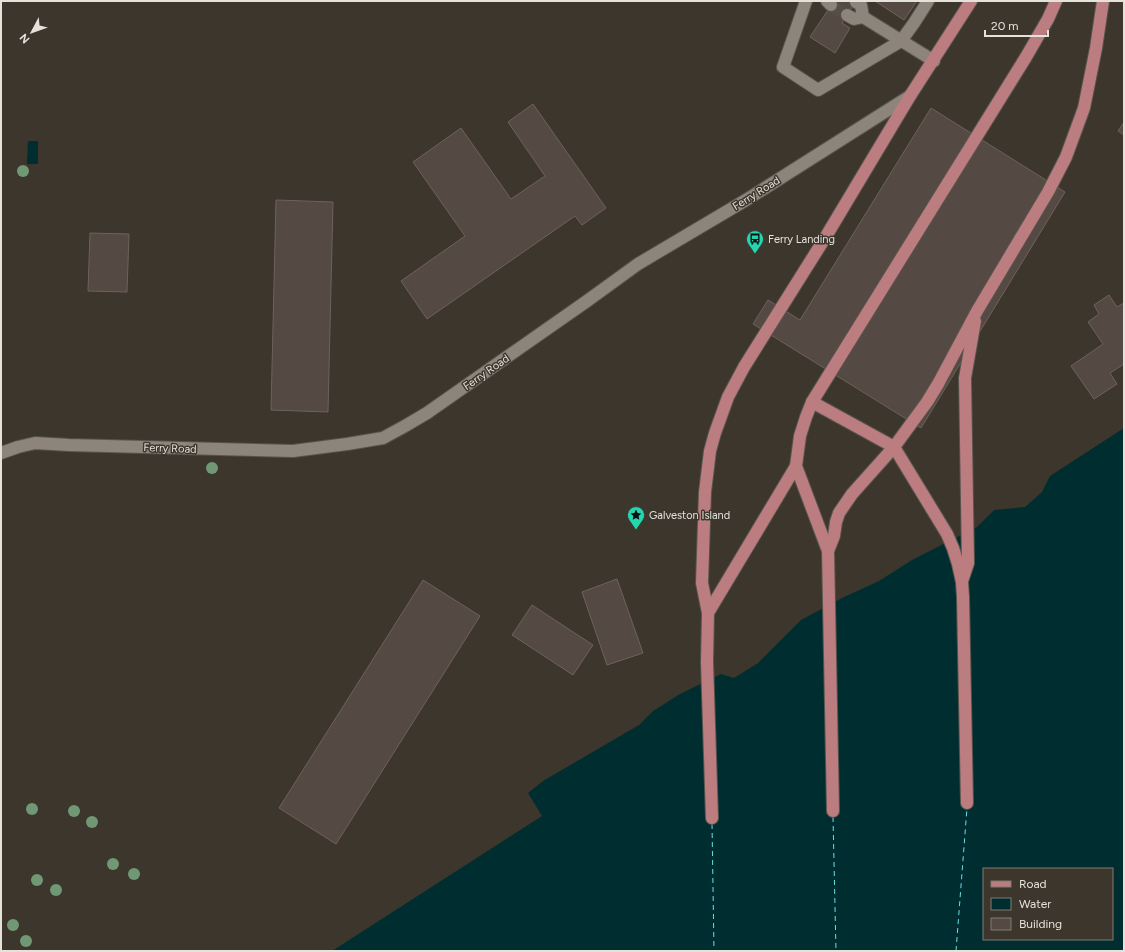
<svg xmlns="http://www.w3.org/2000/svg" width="1125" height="952" font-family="Figtree,sans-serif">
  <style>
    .water { fill: #002e30; fill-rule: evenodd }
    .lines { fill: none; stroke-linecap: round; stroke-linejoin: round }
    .ferry { stroke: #66e1e7; stroke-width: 1; stroke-dasharray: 5 4; stroke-linecap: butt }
    .building { fill: #554944; stroke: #6f625d }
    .minor-tunnel { stroke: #555047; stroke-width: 12; stroke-dasharray: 12 6; stroke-linecap: butt }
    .minor-casing { stroke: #59544c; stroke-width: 14 }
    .major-casing { stroke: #59544c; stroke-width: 14 }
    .minor { stroke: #8d857b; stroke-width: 12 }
    .major { stroke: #bb7d7f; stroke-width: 12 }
    .tree { fill: #719875 }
    .labels { text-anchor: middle; stroke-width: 3; stroke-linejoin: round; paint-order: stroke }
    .street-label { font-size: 11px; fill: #e5e1db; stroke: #3c362d }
    .poi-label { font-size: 11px; fill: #e5e1db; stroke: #3c362d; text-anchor: start }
  </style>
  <rect width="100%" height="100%" fill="#3c362d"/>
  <g class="water">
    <path d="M28,141H38V164H27Z"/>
    <path d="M1124,428V951H332L542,816L528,793L543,781L639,725L653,711L680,694L721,674L734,678L758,663L801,620L842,598L879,581L912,560L977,527L994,510L1025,507L1042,492L1050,476ZM984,869H1112V939H984Z"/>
  </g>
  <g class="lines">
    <g class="ferry">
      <path d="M833,817L836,951"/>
      <path d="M712,824L714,951"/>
      <path d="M956,951L967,808"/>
    </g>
  </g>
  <g class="building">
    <path d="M834,1H856L842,23L850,28L835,53L810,37Z"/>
    <path d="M875,1H917L904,20Z"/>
    <path d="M533,104L606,208L582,225L575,216L427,319L401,281L465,236L413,162L461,128L511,199L545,176L508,122Z"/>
    <path d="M931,108L1065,192L921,428L753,324L768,300L800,320Z"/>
    <path d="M1124,122V135L1118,131Z"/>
    <path d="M276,200L333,202L328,412L271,410Z"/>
    <path d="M90,233L129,234L127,292L88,291Z"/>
    <path d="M1109,295L1117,307L1124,303V364L1110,373L1117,384L1094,399L1071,366L1103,344L1088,322L1099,314L1094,305Z"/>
    <path d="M617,579L643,653L607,665L582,592Z"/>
    <path d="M423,580L480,616L336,844L279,808Z"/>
    <path d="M532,605L593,645L573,675L512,635Z"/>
  </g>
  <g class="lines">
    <path class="minor-tunnel" d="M831,5L847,15"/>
    <g class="minor-casing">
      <g id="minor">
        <path d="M806,1L783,67L818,90L901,41L914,23L928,1"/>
        <path d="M827,1L831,5"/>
        <path d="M856,2L861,5L863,17"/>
        <path d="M847,15L854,19L863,17L934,61"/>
        <path d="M1,453L18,447L35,443L69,445L293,451L347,444L383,438L405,426L427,413L587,301L638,264L746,200L910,96"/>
      </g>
    </g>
    <g class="major-casing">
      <g id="major">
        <path d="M812,402L894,447L947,534L953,548L958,564L962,582L963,597L967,803"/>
        <path d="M796,466L828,551L833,811"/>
        <path d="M828,551L834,536L836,522L839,513L852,494L894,447L927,402L938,384L977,311L1048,192L1066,157L1084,108L1096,48L1103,1"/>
        <path d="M962,581L968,563L965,378L975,321"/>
        <path d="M708,613L796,466L800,436L806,417L812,402L1026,57L1048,19L1056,1"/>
        <path d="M712,818L707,662L708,613L702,583L705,492L710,451L715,433L728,397L744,367L825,238L910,96L971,1"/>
      </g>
    </g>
    <use href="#minor" class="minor"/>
    <use href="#major" class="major"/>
  </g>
  <g class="tree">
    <circle cx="23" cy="171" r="6"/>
    <circle cx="212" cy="468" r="6"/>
    <circle cx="32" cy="809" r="6"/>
    <circle cx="74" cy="811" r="6"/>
    <circle cx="92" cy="822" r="6"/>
    <circle cx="113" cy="864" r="6"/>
    <circle cx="134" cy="874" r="6"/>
    <circle cx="37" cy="880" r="6"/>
    <circle cx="56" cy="890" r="6"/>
    <circle cx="13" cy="925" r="6"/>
    <circle cx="26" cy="941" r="6"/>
  </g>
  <defs>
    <g id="bus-pin" transform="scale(0.9)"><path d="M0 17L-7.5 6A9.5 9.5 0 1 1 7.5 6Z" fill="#25d5ae" stroke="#3c362d"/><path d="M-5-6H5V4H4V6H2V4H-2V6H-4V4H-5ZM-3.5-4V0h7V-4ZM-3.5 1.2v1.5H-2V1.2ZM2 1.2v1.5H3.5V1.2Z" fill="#111"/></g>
    <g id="sight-pin" transform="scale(0.9)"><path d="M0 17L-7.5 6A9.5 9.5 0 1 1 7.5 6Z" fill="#25d5ae" stroke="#3c362d"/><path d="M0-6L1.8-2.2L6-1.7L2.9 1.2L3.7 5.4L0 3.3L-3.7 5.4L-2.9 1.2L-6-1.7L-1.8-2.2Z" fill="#111"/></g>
  </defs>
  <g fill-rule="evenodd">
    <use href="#bus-pin" x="755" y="239"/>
    <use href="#sight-pin" x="636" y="515"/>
  </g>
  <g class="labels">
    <g class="street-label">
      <text transform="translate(756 193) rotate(-32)" y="4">Ferry Road</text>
      <text transform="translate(486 372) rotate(-35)" y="4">Ferry Road</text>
      <text transform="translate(170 448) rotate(2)" y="4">Ferry Road</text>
    </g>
    <g class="poi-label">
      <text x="768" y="243">Ferry Landing</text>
      <text x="649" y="519">Galveston Island</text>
    </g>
  </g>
  <rect width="1125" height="952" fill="none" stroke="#e5e1db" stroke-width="4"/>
  <rect x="983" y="868" width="130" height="72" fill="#3c362d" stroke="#807a73"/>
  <rect x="991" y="881" width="20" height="6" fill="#bb7d7f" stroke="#807a73"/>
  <text x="1019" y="888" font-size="12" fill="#e5e1db">Road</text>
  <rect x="991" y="898" width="20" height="12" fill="#002e30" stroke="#807a73"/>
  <text x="1019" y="908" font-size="12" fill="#e5e1db">Water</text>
  <rect x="991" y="918" width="20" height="12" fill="#554944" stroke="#807a73"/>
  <text x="1019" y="928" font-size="12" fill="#e5e1db">Building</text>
  <g transform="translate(32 32) rotate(229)" stroke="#3c362d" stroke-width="3" paint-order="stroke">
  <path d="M0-3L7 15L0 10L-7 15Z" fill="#e5e1db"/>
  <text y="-6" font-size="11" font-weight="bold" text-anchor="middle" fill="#e5e1db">N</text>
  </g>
  <path d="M985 30v6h63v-6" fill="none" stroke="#e5e1db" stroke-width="2"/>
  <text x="991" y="30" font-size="12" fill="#e5e1db" stroke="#3c362d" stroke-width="3" paint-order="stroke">20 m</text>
</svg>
